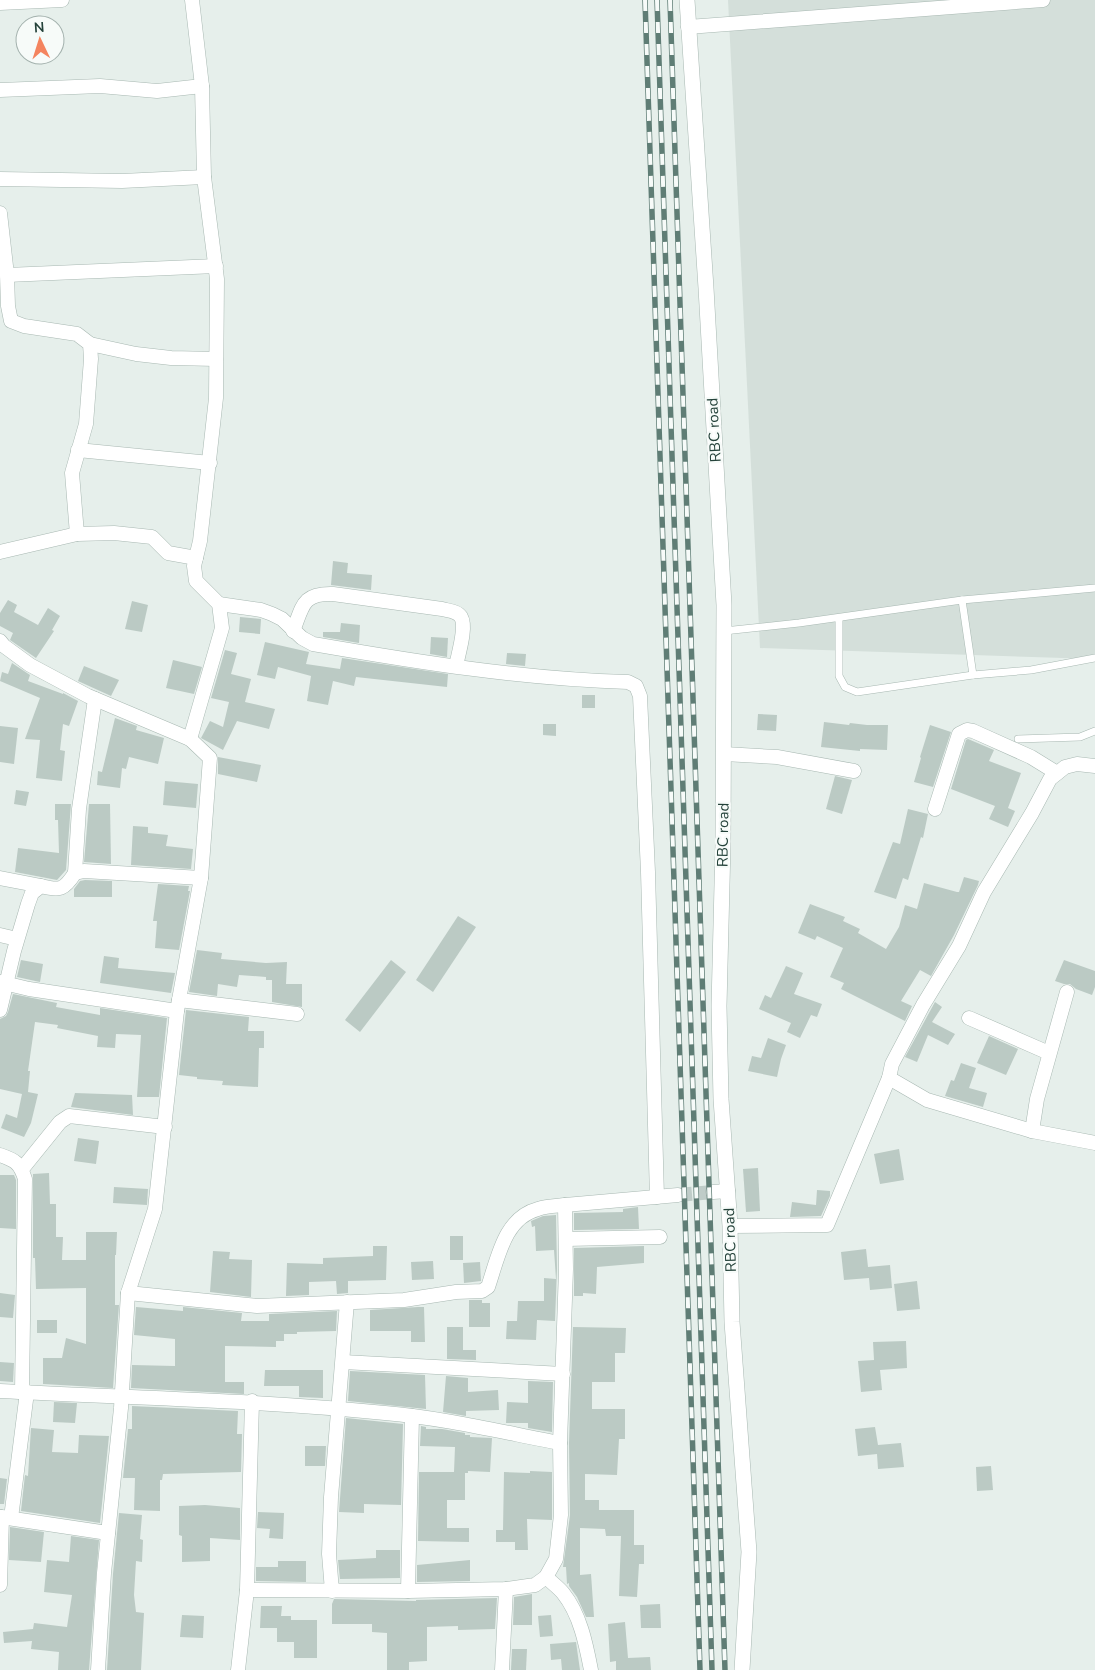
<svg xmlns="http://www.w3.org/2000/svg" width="1095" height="1670" font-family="'Nunito Sans',sans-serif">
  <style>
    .built { fill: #d4dfda }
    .building { fill: #bbcac4 }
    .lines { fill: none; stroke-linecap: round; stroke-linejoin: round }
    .minor-tunnel { stroke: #bfccc8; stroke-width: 14; stroke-dasharray: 14 7; stroke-linecap: butt }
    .service-casing { stroke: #a8b8b2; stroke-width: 8 }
    .minor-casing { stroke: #a8b8b2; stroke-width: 15 }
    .tertiary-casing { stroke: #a8b8b2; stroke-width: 16 }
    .service { stroke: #fff; stroke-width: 7 }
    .minor { stroke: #fff; stroke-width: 14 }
    .tertiary { stroke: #fff; stroke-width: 15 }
    .rail-casing { stroke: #5f7d75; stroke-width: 5.5 }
    .rail { stroke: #f7fbf9; stroke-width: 4; stroke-dasharray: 11; stroke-linecap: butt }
    .labels { text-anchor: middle; stroke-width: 4.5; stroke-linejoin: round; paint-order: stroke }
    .street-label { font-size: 15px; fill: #24423a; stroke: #f7fbf9 }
  </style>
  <rect width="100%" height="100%" fill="#e6efeb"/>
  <path class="built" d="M728,0H1095V659L760,648Z"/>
  <g class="building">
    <path d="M333,561L348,563L347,573L372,575L371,590L331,585Z"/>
    <path d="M8,600L17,605L14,612L38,625L48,608L60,616L52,630L54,631L36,658L10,640L13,633L0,626V613Z"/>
    <path d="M132,601L148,605L142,632L125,629Z"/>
    <path d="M240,617L261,619L260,634L239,632Z"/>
    <path d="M341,623L360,625L359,643L323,637V632H340Z"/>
    <path d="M431,637L448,638L447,657L430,654Z"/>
    <path d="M265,642L309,652L306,664L340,669L342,658L448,674L447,687L356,677L354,686L333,681L328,705L307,701L311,676L278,667L275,679L257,675Z"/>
    <path d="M225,650L237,653L231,674L251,679L245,702L275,709L269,729L237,721L223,750L201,738L210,721L223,727L229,702L211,698Z"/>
    <path d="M507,653L526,654L525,666L506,664Z"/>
    <path d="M173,660L202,667L194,694L166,688Z"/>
    <path d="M12,663L30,675L28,681L63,694V693L78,701L69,726L63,724L60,750L65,751L62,781L36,778L40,740L25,739L40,698L0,681L2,672L8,674Z"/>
    <path d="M84,666L119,680L111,696L78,681Z"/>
    <rect x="582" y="695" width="13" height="13"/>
    <path d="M758,714L777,715L776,731L757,730Z"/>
    <path d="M115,718L137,726L136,730L164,738L158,764L129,757L126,769L122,768L120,788L97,785L98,771L102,772Z"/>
    <path d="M824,722L849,725L850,723L867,725H888L887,750L860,749V751L821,747Z"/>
    <path d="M543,724H556V736L543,735Z"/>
    <path d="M930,725L951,732L933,787L914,782L921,758L920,757Z"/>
    <path d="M0,726L18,728L14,764L0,762Z"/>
    <path d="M968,739L994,750L989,761L1021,773L1008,808L1015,811L1008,827L989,819L995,806L951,789L966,740Z"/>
    <path d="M218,757L261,765L257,782L218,774Z"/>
    <path d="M835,776L852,780L842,814L826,809Z"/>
    <path d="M165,781L198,784L196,808L163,805Z"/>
    <path d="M16,790L29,792L26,806L14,804Z"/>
    <path d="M55,804H71L66,870L57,880L15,872L18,848L59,853L58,820H55Z"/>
    <path d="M89,804H110L111,864L84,862Z"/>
    <path d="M908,809L928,814L923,838L921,837L908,880L903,878L896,899L874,892L893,842L900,844Z"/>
    <path d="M133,826L148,827V833L168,835L166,846L193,849L191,869L131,865Z"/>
    <path d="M964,877L979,881L978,885L954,935L931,976L920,970L901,1001L912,1006L905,1021L841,989L844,983L830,977L843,948L817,936L815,940L798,933L810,904L845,917L843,921L860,929L858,933L886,949L899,927L905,905L917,909L924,883L957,892H959Z"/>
    <path d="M85,880L112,881V897H74V889L80,881Z"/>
    <path d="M158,884L189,886L188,891H190L179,950L155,948L157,921H153Z"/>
    <path d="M458,916L476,927L433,992L416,980Z"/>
    <path d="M197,950L222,953L221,959L266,963L287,962L286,984H302V1007L272,1002V980H266V977L239,975L237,987L218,984L217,996L189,992Z"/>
    <path d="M104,956L119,958L118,968L175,973L171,993L100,983Z"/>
    <path d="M21,960L43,964L40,982L17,977Z"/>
    <path d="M391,960L406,972L360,1032L345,1020Z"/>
    <path d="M1064,960L1095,971V987L1092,995L1076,989L1070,984H1064L1055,981Z"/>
    <path d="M786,966L803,973L794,994L822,1004L817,1017L811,1015L800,1038L787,1032L791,1023L759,1009L765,995L771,998Z"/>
    <path d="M13,994L57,1003L56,1007L100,1015V1008L167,1018L159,1097H137L141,1035L116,1034L115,1048L97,1047L98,1036L57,1028L58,1025L35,1022L28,1071H30L28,1092L38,1094L31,1123L24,1137L1,1128L6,1114L17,1118L22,1094L0,1089V1019L6,1016L8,1012Z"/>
    <path d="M935,1002L942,1007L932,1022L955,1034L948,1045L928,1035L917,1062L905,1057Z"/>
    <path d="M186,1010L249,1017L248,1031H264V1048H259L258,1087L222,1085L223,1081L197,1079V1077L179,1075Z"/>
    <path d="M989,1036L1018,1049L1006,1075L977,1063Z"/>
    <path d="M768,1038L786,1045L781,1059L777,1077L748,1071L752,1056L761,1058Z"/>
    <path d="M961,1063L976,1068L969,1088L987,1093L983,1107L945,1096L951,1080L954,1081Z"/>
    <path d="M75,1093L132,1095L133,1115L71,1107Z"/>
    <path d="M78,1138L99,1141L96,1164L74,1161Z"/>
    <path d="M899,1149L904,1180L880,1184L874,1154Z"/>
    <path d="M758,1168L760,1211L746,1212L743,1169Z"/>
    <path d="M49,1173L50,1204H56V1237H63L62,1260H86V1232H117L116,1255H115V1305H119L113,1388L43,1384V1358H62L66,1338L86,1344V1288L36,1289L35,1258H33V1174Z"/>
    <path d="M0,1175H14L16,1180V1229L0,1228Z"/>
    <path d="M114,1187L148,1189L147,1205L113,1203Z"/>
    <path d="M817,1190L830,1191V1196L821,1216L790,1217L792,1202L816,1205Z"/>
    <path d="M638,1207L639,1229L574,1230V1213L623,1212V1209Z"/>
    <path d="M556,1215L557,1269L555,1321L537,1320L536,1340L506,1339L507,1321H517L518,1301H544V1278L556,1279L554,1250L536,1251L535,1226L532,1227L531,1221L543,1216Z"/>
    <rect x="450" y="1236" width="13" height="24"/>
    <path d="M373,1246H387L386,1280L348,1281V1293L337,1294L336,1281L309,1282V1295L286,1296L287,1263L323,1264V1258L373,1256Z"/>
    <path d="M644,1246V1263L597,1267L596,1294L583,1293V1296H574V1248Z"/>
    <path d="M866,1249L868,1267L890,1265L892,1288L870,1290L869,1278L844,1280L841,1252Z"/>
    <path d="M213,1251L230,1252L229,1259L252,1260L251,1297L210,1292Z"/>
    <path d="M433,1261L434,1279L412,1280L411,1262Z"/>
    <path d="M480,1262L481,1281L464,1283L463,1263Z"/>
    <path d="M917,1281L920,1309L897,1311L894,1284Z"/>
    <path d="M0,1293L15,1295L13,1318L0,1317Z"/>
    <path d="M469,1300H482V1303H490V1327H469Z"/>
    <path d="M136,1307L183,1311V1307L242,1313L241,1321H269V1314L337,1311L336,1331L297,1332V1334H284V1341H276V1347L225,1346V1382H244V1394L131,1388L132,1365L175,1366V1339L134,1335Z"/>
    <path d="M418,1307H424L425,1342H411V1331H370V1310Z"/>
    <rect x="37" y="1320" width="20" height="13"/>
    <path d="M447,1327H463V1350H476V1360L447,1359Z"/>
    <path d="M573,1327L626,1328L625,1353H615V1382H592V1409H625V1439H619L617,1475L585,1474V1500H599V1510H634V1545H644V1564H639L637,1597L619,1596L621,1536H606L605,1529L580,1528V1575L591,1574L594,1617H586L577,1597L569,1586V1583L567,1584L566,1567H563L570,1515L569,1443Z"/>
    <path d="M906,1341L907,1368L880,1370L882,1390L861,1392L858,1361L874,1360L873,1342Z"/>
    <path d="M0,1362L14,1363L13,1382L0,1381Z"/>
    <path d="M265,1370H323V1398L299,1397V1386H264Z"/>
    <path d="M350,1371L425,1375L426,1409L348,1401Z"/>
    <path d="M446,1376L468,1378V1392L498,1390L499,1410L466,1411V1416L443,1412Z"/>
    <path d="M528,1381L553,1382L552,1432L528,1428V1423H506L507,1402L528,1403Z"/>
    <path d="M54,1402L77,1403L75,1423L53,1422Z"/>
    <path d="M132,1406L238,1411L237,1434H242L241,1472L163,1474L162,1480H160V1511L134,1510L135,1478H123L128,1429H132Z"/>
    <path d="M346,1418L403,1424L401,1505L364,1504V1513L339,1512Z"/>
    <path d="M421,1426L426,1427V1429H442L465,1433V1435H470V1437L492,1438L490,1472L468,1471V1473H465V1500H447V1528H469V1542L418,1541L419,1472H454L455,1447L420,1446Z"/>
    <path d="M875,1427L878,1445L901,1443L904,1467L878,1469L877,1454L858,1456L855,1429Z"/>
    <path d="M31,1428L54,1430L52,1452L78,1453L79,1435L109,1436L100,1523L21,1511L25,1475L28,1476Z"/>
    <path d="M305,1446H326L325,1466H305Z"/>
    <path d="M991,1466L993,1490L977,1491L976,1467Z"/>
    <path d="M530,1471L552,1472V1520L527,1519L528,1550H515V1542H496V1530H503L504,1472L530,1473Z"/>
    <path d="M0,1478L7,1479L4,1504H0Z"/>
    <path d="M205,1505L240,1508V1540L210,1538V1561L182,1562V1536L179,1535V1506Z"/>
    <path d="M258,1512L284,1513L283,1539L269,1538L270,1529L257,1528Z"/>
    <path d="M119,1513L142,1515L140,1539L143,1540L142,1562L136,1561L134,1595L136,1612L144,1613L141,1670H107L113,1574Z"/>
    <path d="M10,1527L44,1532L41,1562L9,1560Z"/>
    <path d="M71,1536L99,1540L89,1670H58L59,1652L31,1649L32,1641L4,1643L3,1632L33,1629L34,1623L67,1627L72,1595L44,1592L47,1560L69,1562Z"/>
    <path d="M376,1550H400V1578L340,1579L338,1560L376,1558Z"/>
    <path d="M470,1560V1581L417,1582V1565Z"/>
    <path d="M278,1561H306V1582L256,1581V1567H278Z"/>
    <path d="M532,1594V1625H513L514,1597Z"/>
    <path d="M497,1598L495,1629L458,1630V1626L427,1627V1661L409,1662V1670H387V1633L372,1632V1624H332V1604L334,1599L416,1601V1600Z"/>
    <path d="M660,1604L661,1628H641L640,1605Z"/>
    <path d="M261,1606H282L281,1616H291V1620H317V1658H294V1642H277V1628H260Z"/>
    <path d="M182,1615L204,1616L203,1638L180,1637Z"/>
    <path d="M551,1615L553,1636L540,1637L538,1616Z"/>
    <path d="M625,1622L628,1658L650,1657L651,1670H616V1661L610,1662L608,1624Z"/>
    <path d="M576,1642L580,1670H562L561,1659L551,1660L550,1644Z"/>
    <path d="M512,1649H527L526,1670H511Z"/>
  </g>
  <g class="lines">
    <path class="minor-tunnel" d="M678,1195L713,1192"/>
    <g class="service-casing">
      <g id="service">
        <path d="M962,600L973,675"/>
        <path d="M839,618V676L845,687L857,692L973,675L1031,670L1095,658"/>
        <path d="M724,631L799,623L962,600L1095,588"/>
        <path d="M1018,739L1080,737L1095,731"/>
      </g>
    </g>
    <g class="minor-casing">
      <g id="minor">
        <path d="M0,3L62,0"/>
        <path d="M688,27L1043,0"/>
        <path d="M0,90L100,86L157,91L202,86"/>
        <path d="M0,179L122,181L204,177"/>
        <path d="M0,213L7,275L8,306L11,321L24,326L77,334L90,344L91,359L86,424L72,473L77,534"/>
        <path d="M7,275L216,266"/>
        <path d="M90,344L136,354L171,358L216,359"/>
        <path d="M78,450L210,463"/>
        <path d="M0,552L77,534L114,533L152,537L168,553L196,558"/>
        <path d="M219,604L261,610L272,614L282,619L302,638L313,644C417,662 522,679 628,682L636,686L640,696L648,872L657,1197"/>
        <path d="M293,631C303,606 302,593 333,594L442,609C449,611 457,611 461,617C467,627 458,655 456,666"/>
        <path d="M0,641L4,646L30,665L88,696L190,739L210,758L201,878L177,1011L155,1209L128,1293L121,1408L104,1573L98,1670"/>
        <path d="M190,739L222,628L219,604L196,581L194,566L200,541L216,398L217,279L204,177L202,86L192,0"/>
        <path d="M724,754L777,757L854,771"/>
        <path d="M1095,766L1077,764L1065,767L1050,779L1032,813L984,892L959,946L923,1005L892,1064L889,1078L927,1100L1032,1131L1095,1143"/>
        <path d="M935,809L959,734L967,730L973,731L1031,757L1057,773"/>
        <path d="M75,873L79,809L95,699"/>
        <path d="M0,878L41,886"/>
        <path d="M0,935L17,939"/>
        <path d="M0,982L29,989L177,1011"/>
        <path d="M179,1000L297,1014"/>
        <path d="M0,1010L14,951L28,904L32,893L41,886C60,891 64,890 75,873L84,871L201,878"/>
        <path d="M969,1018L1049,1053"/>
        <path d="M1032,1131L1037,1099L1067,992"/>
        <path d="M0,1155C15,1160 20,1163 25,1179L22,1392"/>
        <path d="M22,1169L60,1122L69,1116L165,1127"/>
        <path d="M713,1192L728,1191"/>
        <path d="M730,1226L827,1225L889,1078"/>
        <path d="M566,1239L660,1237"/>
        <path d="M128,1293L257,1306L404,1300L456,1292L482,1291L488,1287C498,1258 504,1218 538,1209C546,1206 556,1206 565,1205"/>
        <path d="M343,1362L563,1374"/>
        <path d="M0,1391C128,1398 257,1400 385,1413C444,1418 502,1432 560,1443"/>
        <path d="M0,1517L108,1533"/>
        <path d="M11,1518L27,1392"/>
        <path d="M546,1577C551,1582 558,1587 563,1593C580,1614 586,1644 591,1670"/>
        <path d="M0,1585L2,1517"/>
        <path d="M247,1590L408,1591L506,1589L535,1585L546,1577L556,1559L561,1515L560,1443L566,1269L565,1205L678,1195"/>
        <path d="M332,1591L329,1554L331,1497L347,1302"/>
        <path d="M408,1591L412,1416"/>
        <path d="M238,1670L247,1590L252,1401"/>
        <path d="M502,1670L506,1589"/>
      </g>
    </g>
    <g class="tertiary-casing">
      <path id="tertiary" d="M687,0L706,288L724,605L723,844L719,1006L721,1099L730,1226L732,1322L749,1552L742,1670"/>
    </g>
    <use href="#service" class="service"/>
    <use href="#minor" class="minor"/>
    <use href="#tertiary" class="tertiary"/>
    <g class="rail-casing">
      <g id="rail">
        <path d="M645,0L700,1670"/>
        <path d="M657,0L712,1670"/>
        <path d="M670,0L725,1670"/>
      </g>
    </g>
    <use href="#rail" class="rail"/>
  </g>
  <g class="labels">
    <g class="street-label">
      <text transform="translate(714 430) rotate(-93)" y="5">RBC road</text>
      <text transform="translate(723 835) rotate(-89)" y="5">RBC road</text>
      <text transform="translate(730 1240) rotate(-92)" y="5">RBC road</text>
    </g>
  </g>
  <g transform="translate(40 40) rotate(356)"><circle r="24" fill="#f7fbf9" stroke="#a3b1ad"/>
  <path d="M0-4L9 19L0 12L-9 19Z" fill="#f4845f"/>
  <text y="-8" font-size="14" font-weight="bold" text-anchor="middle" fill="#24423a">N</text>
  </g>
</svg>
